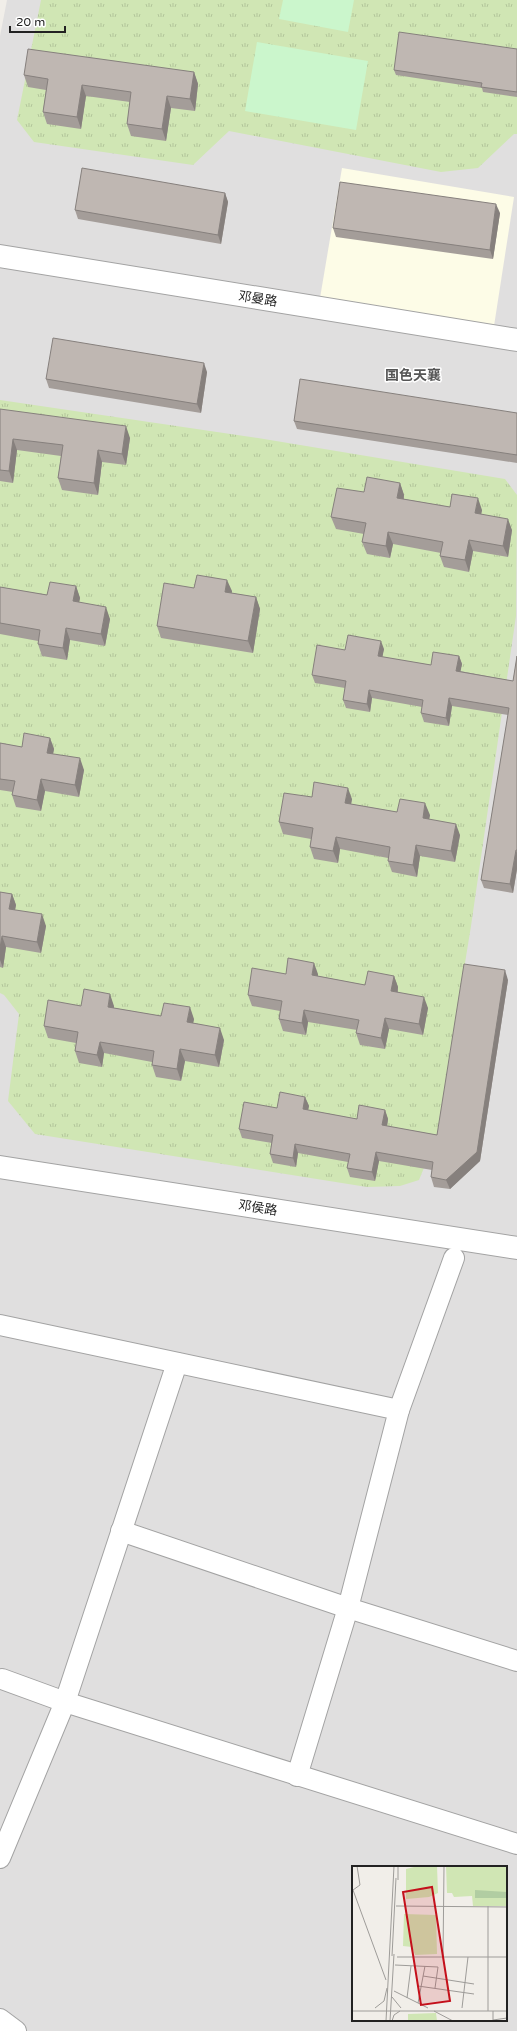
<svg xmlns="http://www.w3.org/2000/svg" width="517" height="2031" font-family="'Varela Round','Noto Sans SC',sans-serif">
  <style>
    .residential { fill: #e0dfdf; fill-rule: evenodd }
    .education { fill: #fdfce7 }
    .grass { fill: url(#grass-tufts) }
    .park { fill: #cbf6cc }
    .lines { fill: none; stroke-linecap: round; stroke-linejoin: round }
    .minor-casing { stroke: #a3a3a3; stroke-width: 22 }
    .tertiary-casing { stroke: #a3a3a3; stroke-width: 24 }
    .minor { stroke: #fff; stroke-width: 20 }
    .tertiary { stroke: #fff; stroke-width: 22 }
    .wall { fill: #a49d99 }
    .shaded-wall { fill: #86807d }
    .building { fill: #bfb7b2; stroke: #86807d }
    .labels { text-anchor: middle; stroke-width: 3; stroke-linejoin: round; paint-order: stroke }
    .street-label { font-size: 13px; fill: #222; stroke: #fff }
    .neighbourhood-label { font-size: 14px; font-weight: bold; fill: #555; stroke: #fff }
    .inset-road { fill: none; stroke: #9e9c99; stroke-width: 1 }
    .view { fill: #c4101b; fill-opacity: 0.15; stroke: #c4101b; stroke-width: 2 }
    .inset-edge { fill: none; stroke: #222; stroke-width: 2 }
  </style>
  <defs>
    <pattern id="grass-tufts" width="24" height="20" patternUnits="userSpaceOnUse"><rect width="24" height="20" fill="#d0e6b4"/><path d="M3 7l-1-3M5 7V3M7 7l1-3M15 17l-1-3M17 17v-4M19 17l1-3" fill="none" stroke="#b2c59a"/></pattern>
  </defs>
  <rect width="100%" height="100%" fill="#f1eee9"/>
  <path class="residential" d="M7,0H517V2031H0V36ZM353,1867H506V2020H353Z"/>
  <path class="education" d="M342,168L514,197L494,326L320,298Z"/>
  <g class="grass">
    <path d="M41,0H517V134H514L478,168L441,172L229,131L193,165L34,142L17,120Z"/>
    <path d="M0,400L258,438L505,479L517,495L516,616L471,926L437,1136L419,1180L400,1186L367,1187L35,1134L8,1101L19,1014L4,995L0,993Z"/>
  </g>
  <g class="park">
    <path d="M283,0H354L348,32L279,19Z"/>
    <path d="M257,42L368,61L356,130L245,111Z"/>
  </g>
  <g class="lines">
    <g class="minor-casing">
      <g id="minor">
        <path d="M0,1325L399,1410L348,1608L297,1776"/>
        <path d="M399,1410L454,1258"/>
        <path d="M121,1531L348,1608L517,1661"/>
        <path d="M2,1679L65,1702L517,1844"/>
        <path d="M0,1858L65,1702L177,1363"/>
        <path d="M0,2019L16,2031"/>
      </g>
    </g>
    <g class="tertiary-casing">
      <g id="tertiary">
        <path d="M0,256L517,340"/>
        <path d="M0,1167L517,1248"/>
      </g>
    </g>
    <use href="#minor" class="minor"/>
    <use href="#tertiary" class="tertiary"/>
  </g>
  <g class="wall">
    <path d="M517,49V97L483,92L482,88L396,75L394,70Z"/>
    <path d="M194,72L198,84L195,111L171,108L166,141L131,136L127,124L130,102L86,96L81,129L47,124L43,112L46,90L28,87L24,75Z"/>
    <path d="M225,193L228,202L221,244L78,219L75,210Z"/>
    <path d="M500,213L493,259L336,237L333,228Z"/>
    <path d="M207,372L201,413L49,388L46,379Z"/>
    <path d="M0,409L130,438L126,465L102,462L98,495L62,490L58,478L61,456L17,450L13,483L0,481Z"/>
    <path d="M517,413V463L297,429L294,421Z"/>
    <path d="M400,483L404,495V499L450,507L482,510L481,514L512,530L508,557L473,551L469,572L444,567L440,556L441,553L393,544L390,558L367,554L362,542L364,534L336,529L331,517L364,492Z"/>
    <path d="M76,586L80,598L79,602L110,619L105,646L70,640L67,660L42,656L38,644V641L0,634V587L47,595Z"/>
    <path d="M194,588L232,591L231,593L256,597L260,609L253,653L161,638L157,626Z"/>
    <path d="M384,649L382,657L431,665L459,656L462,664L460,671L513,681L517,656V869L513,893L484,888L481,880L508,715L452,706L449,726L424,722L421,713L422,707L372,698L370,712L346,708L343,700L345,688L315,683L312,675L345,650Z"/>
    <path d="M50,738L54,749L53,754L84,770L79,797L45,791L41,811L16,807L12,795L13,792L0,790V743L22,747Z"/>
    <path d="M312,797L352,799L351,804L397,812L430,815L429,819L460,835L455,862L420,856L417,877L392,872L388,861V858L340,849L338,863L314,859L310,847L311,839L283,834L279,822Z"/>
    <path d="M0,892L12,894L16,905L15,910L46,926L41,953L6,947L3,968L0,967Z"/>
    <path d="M286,974H318V976L365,985L394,976L398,987V992L428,1008L423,1035L389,1029L385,1049L360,1045L356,1033L357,1030L308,1022L306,1035L283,1031L279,1019L280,1011L252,1006L248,995Z"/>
    <path d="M508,980L480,1161L450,1189L434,1187L431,1177L432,1170L379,1161L375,1181L350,1177L347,1168L348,1162L298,1153L296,1167L273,1163L270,1154L272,1143L242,1138L239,1129L277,1108L305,1097L309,1106L308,1110L357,1119L385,1110L388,1119L387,1126L437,1135Z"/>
    <path d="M81,1006H114V1008L161,1016L194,1019L193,1023L224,1040L219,1067L185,1061L181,1081L156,1077L152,1065V1062L104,1053L102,1067L79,1063L75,1051L76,1043L48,1038L44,1026Z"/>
  </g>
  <g class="shaded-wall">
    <path d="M194,72L198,84L195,111L190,99Z"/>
    <path d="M82,85L86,96L81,129L77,117Z"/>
    <path d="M167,96L171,108L166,141L162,129Z"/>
    <path d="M225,193L228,202L221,244L218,235Z"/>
    <path d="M496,204L500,213L493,259L490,250Z"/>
    <path d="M204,363L207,372L201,413L197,404Z"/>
    <path d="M126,426L130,438L126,465L122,454Z"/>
    <path d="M13,439L17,450L13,483L9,471Z"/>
    <path d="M98,450L102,462L98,495L94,483Z"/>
    <path d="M400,483L404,495L402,510L397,498Z"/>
    <path d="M478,498L482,510L479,525L475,513Z"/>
    <path d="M508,519L512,530L508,557L503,546Z"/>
    <path d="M388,532L393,544L390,558L386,546Z"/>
    <path d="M469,540L473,551L469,572L465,560Z"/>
    <path d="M227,580L232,591L230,604L225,592Z"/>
    <path d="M76,586L80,598L77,613L73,601Z"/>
    <path d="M256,597L260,609L253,653L248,641Z"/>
    <path d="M106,607L110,619L105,646L101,634Z"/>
    <path d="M66,628L70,640L67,660L63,648Z"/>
    <path d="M381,641L384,649L381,664L378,656Z"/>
    <path d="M459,656L462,664L459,679L456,671Z"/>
    <path d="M369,690L372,698L370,712L367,704Z"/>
    <path d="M449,698L452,706L449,726L446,718Z"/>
    <path d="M50,738L54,749L51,764L47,753Z"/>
    <path d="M80,758L84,770L79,797L75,785Z"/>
    <path d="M41,779L45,791L41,811L37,800Z"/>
    <path d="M348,788L352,799L349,815L345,803Z"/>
    <path d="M425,803L430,815L427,830L423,818Z"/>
    <path d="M456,824L460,835L455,862L451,851Z"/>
    <path d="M336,837L340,849L338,863L333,851Z"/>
    <path d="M416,845L420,856L417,877L413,865Z"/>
    <path d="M516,850L517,853V869L513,893L510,884Z"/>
    <path d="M12,894L16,905L13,920L9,909Z"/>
    <path d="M42,914L46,926L41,953L37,942Z"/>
    <path d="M2,936L6,947L3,968L0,960V948Z"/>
    <path d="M314,963L318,974L316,987L312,975Z"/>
    <path d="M505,970L508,980L480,1161L450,1189L446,1180Z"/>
    <path d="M394,976L398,987L396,1002L391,991Z"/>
    <path d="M110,994L114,1006L112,1018L108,1007Z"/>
    <path d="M424,997L428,1008L423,1035L419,1024Z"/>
    <path d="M190,1007L194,1019L191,1034L187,1022Z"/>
    <path d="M304,1010L308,1022L306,1035L302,1023Z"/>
    <path d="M385,1018L389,1029L385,1049L381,1038Z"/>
    <path d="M220,1028L224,1040L219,1067L215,1055Z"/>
    <path d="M100,1042L104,1053L102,1067L97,1055Z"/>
    <path d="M180,1049L185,1061L181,1081L177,1069Z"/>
    <path d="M305,1097L309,1106L306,1119L303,1109Z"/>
    <path d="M385,1110L388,1119L386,1134L382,1125Z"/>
    <path d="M295,1144L298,1153L296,1167L293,1158Z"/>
    <path d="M376,1152L379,1161L375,1181L372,1172Z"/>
  </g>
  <g class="building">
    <path d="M399,32L517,49V92L481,87L482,83L394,70Z"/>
    <path d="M28,49L194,72L190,99L167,96L162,129L127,124L131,92L82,85L77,117L43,112L48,79L24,75Z"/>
    <path d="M82,168L225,193L218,235L75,210Z"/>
    <path d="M340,182L496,204L490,250L333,228Z"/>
    <path d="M53,338L204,363L197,404L46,379Z"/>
    <path d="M300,379L517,413V455L294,421Z"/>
    <path d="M0,409L126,426L122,454L98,450L94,483L58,478L63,445L13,439L9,471L0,470Z"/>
    <path d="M367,477L400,483L397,498L450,507L452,494L478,498L475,513L508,519L503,546L469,540L465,560L440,556L443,542L388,532L386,546L362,542L366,523L331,517L337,488L364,492Z"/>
    <path d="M197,575L227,580L225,592L256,597L248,641L157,626L164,583L194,588Z"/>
    <path d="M50,582L76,586L73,601L106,607L101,634L66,628L63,648L38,644L40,630L0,623V587L47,595Z"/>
    <path d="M348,635L381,641L378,656L431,665L433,652L459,656L456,671L513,681L517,656V850H516L510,884L481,880L509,708L449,698L446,718L421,713L423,700L369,690L367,704L343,700L346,681L312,675L317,645L345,650Z"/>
    <path d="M24,733L50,738L47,753L80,758L75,785L41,779L37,800L12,795L15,781L0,779V743L22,747Z"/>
    <path d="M314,782L348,788L345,803L397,812L400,799L425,803L423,818L456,824L451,851L416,845L413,865L388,861L390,847L336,837L333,851L310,847L313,828L279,822L284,793L312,797Z"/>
    <path d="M0,892L12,894L9,909L42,914L37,942L2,936L0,948Z"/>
    <path d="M288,958L314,963L312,975L365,985L368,971L394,976L391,991L424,997L419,1024L385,1018L381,1038L356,1033L359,1020L304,1010L302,1023L279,1019L282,1001L248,995L252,968L286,974Z"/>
    <path d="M464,964L505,970L477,1152L446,1180L431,1177L433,1162L376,1152L372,1172L347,1168L350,1154L295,1144L293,1158L270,1154L273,1135L239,1129L244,1102L277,1108L280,1092L305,1097L303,1109L357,1119L359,1105L385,1110L382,1125L437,1135Z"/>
    <path d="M84,989L110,994L108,1007L161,1016L164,1003L190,1007L187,1022L220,1028L215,1055L180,1049L177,1069L152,1065L154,1051L100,1042L97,1055L75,1051L78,1032L44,1026L48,1000L81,1006Z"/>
  </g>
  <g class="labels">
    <g class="street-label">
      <text transform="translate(258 298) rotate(9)" y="5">邓曼路</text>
      <text transform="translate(258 1207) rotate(9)" y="5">邓侯路</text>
    </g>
    <g class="neighbourhood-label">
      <text x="413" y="380">国色天襄</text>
    </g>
  </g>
  <g transform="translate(352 1866)">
    <rect width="155" height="155" fill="#f1eee9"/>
    <path d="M66,0H85L86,27L77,31L54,33V3ZM94,0H155V40H121L120,30L102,31L100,27H95ZM52,48L84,49L85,88L63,89L60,81L51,80ZM84,147L85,155H56V148Z" fill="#d0e6b4"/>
    <path d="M123,24L155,26V32H123Z" fill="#b1cda2"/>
    <path class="inset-road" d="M5,0L8,19L1,24L34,114M46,14V0M44,40L155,41M136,40V145M40,90L44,12M45,91H155M91,91L92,0M43,99L86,101L83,122M71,110L122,118M66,120L122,128M42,125L76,142M40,131L49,142M55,132L59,100M66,137L73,100M23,142L32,135L35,122M110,142L116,91M0,145H155M82,145L101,155M141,145V154L155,152M34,155L42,0M38,155L42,88M40,155L42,149L48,145"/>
    <path class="view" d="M80,21L98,135L69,139L51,26Z"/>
    <rect width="155" height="155" class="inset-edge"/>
  </g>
  <path d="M10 26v6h55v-6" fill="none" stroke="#222222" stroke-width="2"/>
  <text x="16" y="26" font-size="12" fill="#222222" stroke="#ffffff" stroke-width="3" paint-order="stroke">20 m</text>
</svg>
